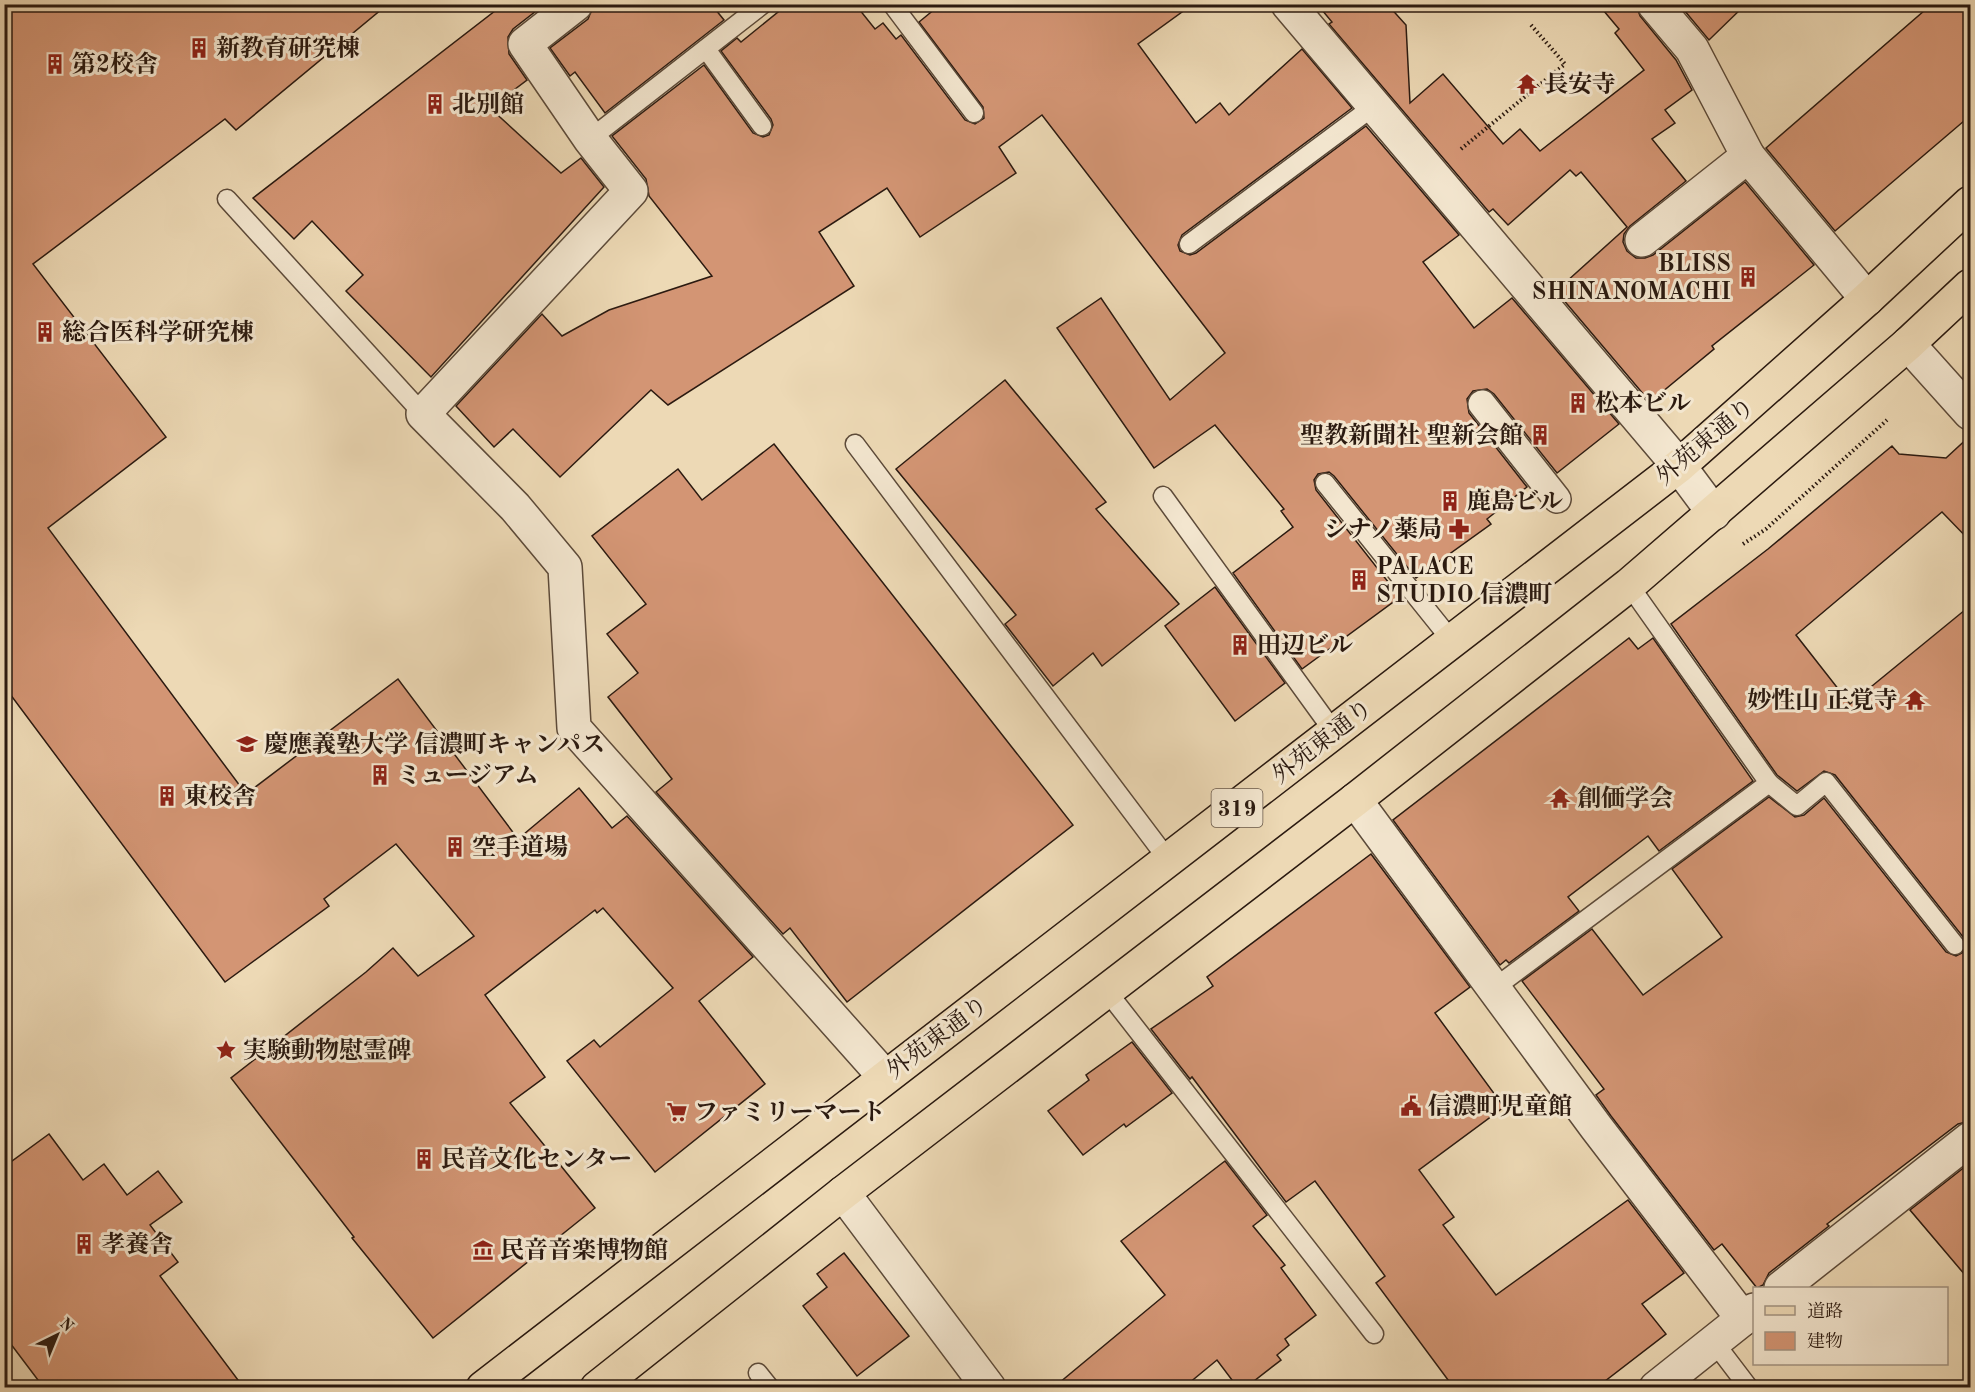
<svg xmlns="http://www.w3.org/2000/svg" width="1975" height="1392" font-family="'Old Standard TT','Noto Serif JP',serif">
  <style>
    .building { fill: #d39574; stroke: #2b1a10; stroke-width: 1.5 }
    .lines { fill: none; stroke-linecap: round; stroke-linejoin: round }
    .service-casing { stroke: #5c4a39; stroke-width: 21 }
    .pedestrian-casing { stroke: #5c4a39; stroke-width: 30 }
    .minor-casing { stroke: #5c4a39; stroke-width: 36 }
    .primary-casing { stroke: #2b1a10; stroke-width: 36 }
    .path { stroke: #2b1a10; stroke-width: 4; stroke-dasharray: 1.5 3; stroke-linecap: butt }
    .service { stroke: #f3e6cf; stroke-width: 18 }
    .pedestrian { stroke: #f3e6cf; stroke-width: 27 }
    .minor { stroke: #f3e6cf; stroke-width: 33 }
    .primary { stroke: #edd9b5; stroke-width: 33 }
    .labels { text-anchor: middle; stroke-width: 6; stroke-linejoin: round; paint-order: stroke }
    .shield { fill: #f3e6cf; stroke: #675749; stroke-width: 1.5 }
    .shield-label { font-size: 22px; font-weight: bold; fill: #2b1a10 }
    .poi-label { font-size: 24px; font-weight: bold; fill: #2b1a10; stroke: #f3e6cf; text-anchor: start }
    .street-label { font-size: 24px; fill: #2b1a10; stroke: #f3e6cf }
  </style>
  <rect width="100%" height="100%" fill="#edd9b5"/>
  <filter id="stains"><feTurbulence type="fractalNoise" baseFrequency=".00333" numOctaves="4"/><feColorMatrix values="0 0 0 0 .2 0 0 0 0 .09 0 0 0 0 .02 0 0 0 .5 -.17"/></filter>
  <radialGradient id="worn" r=".72"><stop offset=".6" stop-color="#630" stop-opacity="0"/><stop offset="1" stop-color="#630" stop-opacity=".3"/></radialGradient>
  <g class="building">
    <path d="M4,4H388L236,130L225,119L33,264L166,437L48,528L246,794L398,679L518,839L579,788L612,828L627,816L753,957L699,1001L765,1084L655,1172L567,1061L594,1040L600,1047L673,988L603,908L597,913L595,910L485,995L545,1077L510,1103L595,1208L433,1338L352,1238L354,1237L231,1078L366,972L393,948L418,976L474,936L396,844L324,899L329,906L225,982L4,686Z"/>
    <path d="M504,4H545L513,29L508,37L509,54L527,80L490,108L561,173L581,158L604,187L431,377L346,291L363,275L312,221L294,239L253,198Z"/>
    <path d="M594,4H711L724,20L605,113L575,72L570,76L550,48L588,19Z"/>
    <path d="M788,4H855L875,29L883,23L896,39L901,35L965,120L975,124L984,118L983,107L919,22L941,4H1193L1138,44L1196,123L1220,103L1229,115L1302,49L1352,108L1182,235L1178,245L1180,251L1190,255L1196,253L1366,126L1459,235L1423,262L1474,328L1512,298L1619,424L1557,473L1494,394L1487,389L1473,391L1467,399L1469,413L1527,487L1487,519L1491,524L1416,578L1334,476L1329,472L1318,474L1314,480L1316,490L1400,597L1302,669L1233,573L1293,527L1281,511L1284,509L1215,425L1154,468L1057,328L1101,298L1170,400L1225,353L1042,115L999,147L1016,173L920,237L887,188L819,232L854,286L668,405L651,390L560,477L513,429L494,447L456,406L542,314L562,336L609,310L712,276L649,196L646,179L612,136L704,65L753,133L763,137L769,135L773,125L771,119L721,51L737,38L741,42Z"/>
    <path d="M1317,4H1387L1406,25L1410,103L1443,74L1503,144L1520,129L1540,151L1644,70L1615,33L1619,29L1598,4H1636L1640,16L1676,60L1692,90L1665,110L1675,123L1652,139L1686,181L1630,226L1624,234L1623,242L1627,251L1636,258H1645L1653,255L1745,182L1814,265L1712,346L1714,349L1650,402L1556,291L1627,227L1581,172L1576,176L1570,170L1508,225L1493,209L1489,212L1329,24L1332,22Z"/>
    <path d="M1679,4H1746L1709,40Z"/>
    <path d="M1932,4H1971V115L1835,231L1766,148Z"/>
    <path d="M1005,380L1106,502L1096,509L1179,604L1102,666L1093,653L1053,686L1005,624L1016,615L896,469Z"/>
    <path d="M1971,435V542L1942,512L1796,635L1850,704L1971,605V1121L1958,1124L1827,1224L1829,1226L1769,1273L1763,1285L1757,1288L1722,1244L1714,1250L1611,1116L1596,1095L1604,1089L1522,981L1592,929L1643,995L1722,937L1672,869L1769,797L1795,817L1804,815L1824,798L1946,952L1956,956L1962,953L1966,944L1964,938L1835,775L1824,771L1797,791L1777,775L1671,624L1768,549L1892,446L1899,454L1946,458Z"/>
    <path d="M774,444L1073,825L847,1002L790,928L783,934L656,792L672,779L608,697L638,673L607,634L646,604L592,536L678,469L702,500Z"/>
    <path d="M1215,587L1285,683L1235,721L1165,626Z"/>
    <path d="M1629,638L1638,649L1653,638L1753,781L1659,851L1648,836L1568,897L1579,911L1509,963L1506,960L1500,965L1393,820Z"/>
    <path d="M1371,854L1470,987L1435,1013L1504,1107L1419,1170L1454,1217L1443,1225L1496,1295L1628,1200L1684,1273L1642,1304L1666,1334L1596,1388H1454L1376,1283L1385,1276L1315,1181L1286,1202L1192,1077L1190,1079L1151,1029L1213,986L1207,977Z"/>
    <path d="M1132,1042L1172,1093L1126,1127L1124,1124L1083,1155L1048,1111L1089,1080L1086,1075Z"/>
    <path d="M49,1134L83,1180L104,1164L127,1195L158,1171L182,1202L150,1225L178,1262L160,1276L244,1388H44L4,1335V1167Z"/>
    <path d="M1225,1161L1267,1215L1253,1226L1285,1265L1281,1268L1316,1315L1285,1339L1289,1345L1277,1355L1281,1360L1245,1388H1238L1217,1360L1183,1388H1053L1165,1295L1121,1241Z"/>
    <path d="M1971,1162V1282L1910,1210Z"/>
    <path d="M844,1253L909,1336L857,1376L803,1306L827,1287L817,1274Z"/>
  </g>
  <g class="lines">
    <g class="service-casing">
      <g id="service">
        <path d="M892,4L974,113"/>
        <path d="M706,49L762,126"/>
        <path d="M590,139L763,4"/>
        <path d="M227,199L423,414"/>
        <path d="M1189,244L1374,106"/>
        <path d="M855,444L1169,861"/>
        <path d="M1325,483L1452,641"/>
        <path d="M1163,496L1334,732"/>
        <path d="M1769,783L1797,806L1826,782L1955,945"/>
        <path d="M1493,989L1769,783L1629,585"/>
        <path d="M1106,990L1374,1334"/>
        <path d="M1714,1342L1749,1388"/>
        <path d="M758,1373L770,1388"/>
      </g>
    </g>
    <g class="pedestrian-casing">
      <path id="pedestrian" d="M1482,404L1557,499"/>
    </g>
    <g class="minor-casing">
      <g id="minor">
        <path d="M576,4L525,44L590,139L631,191L423,414L515,507L565,567L574,728L885,1077"/>
        <path d="M1288,4L1679,466L1714,513"/>
        <path d="M1654,4L1692,49L1748,156L1867,299"/>
        <path d="M1642,240L1748,156"/>
        <path d="M1908,344L1970,413"/>
        <path d="M1355,800L1596,1127L1743,1319"/>
        <path d="M843,1193L989,1388"/>
        <path d="M1781,1288L1970,1139"/>
        <path d="M1656,1388L1754,1310"/>
      </g>
    </g>
    <g class="primary-casing">
      <g id="primary">
        <path d="M483,1388L1679,466L1867,299L1970,203"/>
        <path d="M597,1388L843,1193L1355,800L1629,585L1908,344L1970,286"/>
      </g>
    </g>
    <g class="path">
      <path d="M1461,149L1565,64L1531,25"/>
      <path d="M1743,544L1766,529L1887,420"/>
    </g>
    <use href="#service" class="service"/>
    <use href="#pedestrian" class="pedestrian"/>
    <use href="#minor" class="minor"/>
    <use href="#primary" class="primary"/>
  </g>
  <defs>
    <g id="building-bare" transform="scale(1.62)"><path d="M-4-6H4V6H1V3H-1V6H-4ZM-2.5-4.3h1.7v1.8h-1.7ZM.8-4.3h1.7v1.8H.8ZM-2.5-1h1.7V.8h-1.7ZM.8-1h1.7V.8H.8Z" fill="#8f2418" stroke="#f3e6cf" stroke-width="2.5" paint-order="stroke"/></g>
    <g id="temple-bare" transform="scale(1.62)"><path d="M0-6L5-2H3V0L6.5 2.5H4V6H1.5V3h-3V6H-4V2.5H-6.5L-3 0V-2H-5Z" fill="#8f2418" stroke="#f3e6cf" stroke-width="2.5" paint-order="stroke"/></g>
    <g id="pharmacy-bare" transform="scale(1.62)"><path d="M-2-6h4v4h4v4h-4v4h-4v-4h-4v-4h4Z" fill="#8f2418" stroke="#f3e6cf" stroke-width="2.5" paint-order="stroke"/></g>
    <g id="university-bare" transform="scale(1.62)"><path d="M0-5L7-2L0 1L-7-2ZM-4 1L0 2.5L4 1V4Q0 6-4 4Z" fill="#8f2418" stroke="#f3e6cf" stroke-width="2.5" paint-order="stroke"/></g>
    <g id="sight-bare" transform="scale(1.62)"><path d="M0-6L1.8-2.2L6-1.7L2.9 1.2L3.7 5.4L0 3.3L-3.7 5.4L-2.9 1.2L-6-1.7L-1.8-2.2Z" fill="#8f2418" stroke="#f3e6cf" stroke-width="2.5" paint-order="stroke"/></g>
    <g id="civic-bare" transform="scale(1.62)"><path d="M-.6-6.5H3V-4.5H.6V-3L4-1V1h2V6H-6V1h2V-1L-.6-3ZM-1.2 2.5V6h2.4V2.5Z" fill="#8f2418" stroke="#f3e6cf" stroke-width="2.5" paint-order="stroke"/></g>
    <g id="supermarket-bare" transform="scale(1.62)"><path d="M-6-5.5h2.5l.6 2H6L4.5 2H-2.5L-4.4-4H-6ZM-1.5 3.2a1.3 1.3 0 1 0 .1 0ZM3 3.2a1.3 1.3 0 1 0 .1 0Z" fill="#8f2418" stroke="#f3e6cf" stroke-width="2.5" paint-order="stroke"/></g>
    <g id="museum-bare" transform="scale(1.62)"><path d="M0-6L6-3V-2H-6V-3ZM-5-1h2V3h-2ZM-1-1h2V3h-2ZM3-1h2V3H3ZM-6 4H6V6H-6Z" fill="#8f2418" stroke="#f3e6cf" stroke-width="2.5" paint-order="stroke"/></g>
  </defs>
  <g fill-rule="evenodd">
    <use href="#building-bare" x="199" y="48"/>
    <use href="#building-bare" x="55" y="64"/>
    <use href="#temple-bare" x="1527" y="84"/>
    <use href="#building-bare" x="435" y="104"/>
    <use href="#building-bare" x="1748" y="277"/>
    <use href="#building-bare" x="45" y="332"/>
    <use href="#building-bare" x="1578" y="403"/>
    <use href="#building-bare" x="1540" y="435"/>
    <use href="#building-bare" x="1450" y="501"/>
    <use href="#pharmacy-bare" x="1459" y="529"/>
    <use href="#building-bare" x="1359" y="580"/>
    <use href="#building-bare" x="1240" y="645"/>
    <use href="#temple-bare" x="1915" y="700"/>
    <use href="#university-bare" x="247" y="744"/>
    <use href="#building-bare" x="380" y="775"/>
    <use href="#building-bare" x="167" y="796"/>
    <use href="#temple-bare" x="1560" y="798"/>
    <use href="#building-bare" x="455" y="847"/>
    <use href="#sight-bare" x="226" y="1050"/>
    <use href="#civic-bare" x="1411" y="1106"/>
    <use href="#supermarket-bare" x="677" y="1112"/>
    <use href="#building-bare" x="424" y="1159"/>
    <use href="#building-bare" x="84" y="1244"/>
    <use href="#museum-bare" x="483" y="1250"/>
  </g>
  <g class="labels">
    <rect class="shield" x="1211.5" y="789" width="51" height="38" rx="4.5"/>
    <g class="shield-label">
      <text x="1237" y="816">319</text>
    </g>
    <g class="poi-label">
      <text x="216" y="56">新教育研究棟</text>
      <text x="72" y="72">第2校舎</text>
      <text x="1544" y="92">長安寺</text>
      <text x="452" y="112">北別館</text>
      <text x="1731" y="271" text-anchor="end">BLISS<tspan x="1731" dy="28">SHINANOMACHI</tspan></text>
      <text x="62" y="340">総合医科学研究棟</text>
      <text x="1595" y="411">松本ビル</text>
      <text x="1523" y="443" text-anchor="end">聖教新聞社 聖新会館</text>
      <text x="1467" y="509">鹿島ビル</text>
      <text x="1442" y="537" text-anchor="end">シナノ薬局</text>
      <text x="1376" y="574">PALACE<tspan x="1376" dy="28">STUDIO 信濃町</tspan></text>
      <text x="1257" y="653">田辺ビル</text>
      <text x="1898" y="708" text-anchor="end">妙性山 正覚寺</text>
      <text x="264" y="752">慶應義塾大学 信濃町キャンパス</text>
      <text x="397" y="783">ミュージアム</text>
      <text x="184" y="804">東校舎</text>
      <text x="1577" y="806">創価学会</text>
      <text x="472" y="855">空手道場</text>
      <text x="243" y="1058">実験動物慰霊碑</text>
      <text x="1428" y="1114">信濃町児童館</text>
      <text x="694" y="1120">ファミリーマート</text>
      <text x="441" y="1167">民音文化センター</text>
      <text x="101" y="1252">孝養舎</text>
      <text x="500" y="1258">民音音楽博物館</text>
    </g>
    <g class="street-label">
      <text transform="translate(1705 441) rotate(-40)" y="8">外苑東通り</text>
      <text transform="translate(1322 741) rotate(-38)" y="8">外苑東通り</text>
      <text transform="translate(937 1037) rotate(-37)" y="8">外苑東通り</text>
    </g>
  </g>
  <rect width="1975" height="1392" fill="none" stroke="#edd9b5" stroke-width="24"/>
  <rect x="6" y="6" width="1963" height="1380" fill="none" stroke="#2b1a10" stroke-width="3"/>
  <rect x="12" y="12" width="1951" height="1368" fill="none" stroke="#2b1a10" stroke-width="1.5"/>
  <rect x="1753" y="1287" width="195" height="78" fill="#f3e6cf" stroke="#a39483" stroke-width="1.5"/>
  <rect x="1765" y="1306" width="30" height="9" fill="#edd9b5" stroke="#a39483" stroke-width="1.5"/>
  <text x="1807" y="1317" font-size="18" fill="#2b1a10">道路</text>
  <rect x="1765" y="1332" width="30" height="18" fill="#d39574" stroke="#a39483" stroke-width="1.5"/>
  <text x="1807" y="1347" font-size="18" fill="#2b1a10">建物</text>
  <g transform="translate(57 1335) rotate(43)" stroke="#f3e6cf" stroke-width="4.5" paint-order="stroke">
  <path d="M0-4.5L10 22L0 15L-10 22Z" fill="#2b1a10"/>
  <text y="-9" font-size="16" font-weight="bold" text-anchor="middle" fill="#2b1a10">N</text>
  </g>
  <rect width="100%" height="100%" filter="url(#stains)"/>
  <rect width="100%" height="100%" fill="url(#worn)"/>
</svg>
